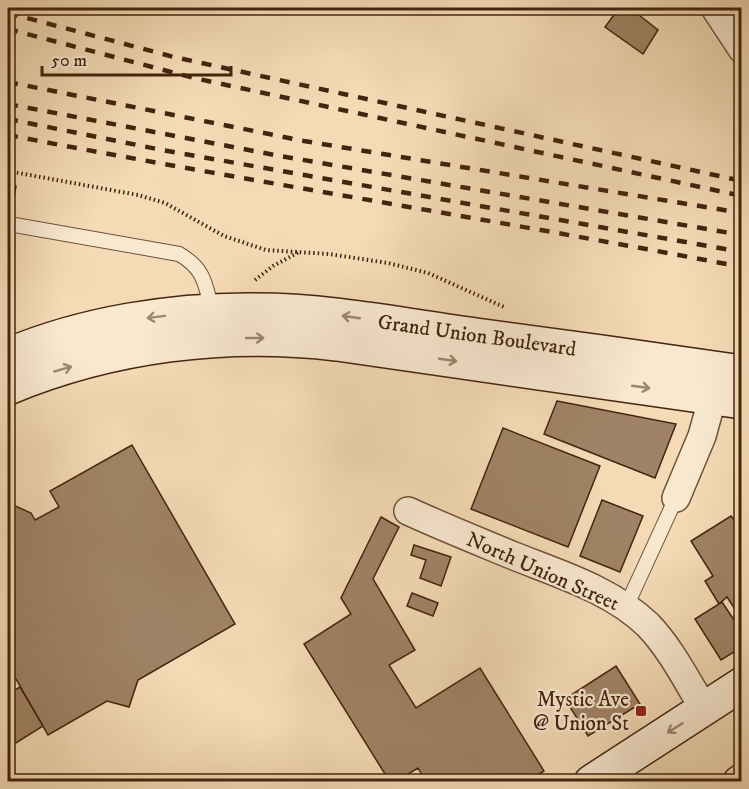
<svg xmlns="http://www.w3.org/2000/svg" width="749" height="789" font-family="'IM FELL DW Pica',serif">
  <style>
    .building { fill: #a08366; stroke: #44240f; stroke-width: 1.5 }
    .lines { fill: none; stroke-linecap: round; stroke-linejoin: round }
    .lane-casing { stroke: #705239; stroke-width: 16 }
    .street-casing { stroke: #705239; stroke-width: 30 }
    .secondary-casing { stroke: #44240f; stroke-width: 36 }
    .highway-casing { stroke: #44240f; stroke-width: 36 }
    .path { stroke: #44240f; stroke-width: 4; stroke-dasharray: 1.5 3; stroke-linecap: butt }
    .lane { stroke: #f8e8d0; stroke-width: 14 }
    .street { stroke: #f8e8d0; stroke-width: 27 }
    .secondary { stroke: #f8e8d0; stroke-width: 33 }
    .highway { stroke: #f4dbb6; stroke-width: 33 }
    .rail { stroke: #44240f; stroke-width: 4.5; stroke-dasharray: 10 10; stroke-linecap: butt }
    .oneway { stroke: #9e8670 }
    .poi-dot { fill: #8f2418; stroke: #f8e8d0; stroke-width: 2 }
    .labels { text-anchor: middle; stroke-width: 4.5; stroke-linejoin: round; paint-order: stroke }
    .street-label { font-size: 21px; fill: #44240f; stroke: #f8e8d0 }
    .poi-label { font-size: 21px; fill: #44240f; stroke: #f8e8d0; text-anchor: end }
  </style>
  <rect width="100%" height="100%" fill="#f4dbb6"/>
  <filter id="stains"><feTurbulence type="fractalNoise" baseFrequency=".00333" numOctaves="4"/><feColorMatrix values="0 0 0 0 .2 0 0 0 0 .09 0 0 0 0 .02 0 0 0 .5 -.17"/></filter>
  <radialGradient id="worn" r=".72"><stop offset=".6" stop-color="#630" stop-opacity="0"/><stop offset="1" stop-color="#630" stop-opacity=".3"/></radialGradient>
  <g class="building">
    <path d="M619,8H630L658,30L643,54L605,27Z"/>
    <path d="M8,184L16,186L8,233Z"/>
    <path d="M557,401L676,424L655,478L544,434Z"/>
    <path d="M503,428L600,466L568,547L471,509Z"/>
    <path d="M132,445L235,624L138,680L129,707L107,701L48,735L8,665V514L13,505L31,513L35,520L59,507L50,491Z"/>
    <path d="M602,500L643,516L620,572L580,556Z"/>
    <path d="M731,516L742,531V620L727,597L719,604L705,581L713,576L691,541Z"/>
    <path d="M381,517L399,527L373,579L415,650L389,665L416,708L480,668L544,771L527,782H426L418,768L395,782H390L304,644L351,614L341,598Z"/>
    <path d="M414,545L451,557L441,586L420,578L426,560L411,555Z"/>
    <path d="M412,593L438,603L433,616L407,606Z"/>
    <path d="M722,602L742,632V647L721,660L695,619Z"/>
    <path d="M616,666L640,704L588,736L565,699Z"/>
    <path d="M20,687L43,726L8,748V694Z"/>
  </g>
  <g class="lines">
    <g class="lane-casing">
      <g id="lane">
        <path d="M9,224L179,254C205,269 205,284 212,310"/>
        <path d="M626,607L676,498"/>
      </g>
    </g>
    <g class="street-casing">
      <g id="street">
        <path d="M715,8L742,49"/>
        <path d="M676,498L702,436L718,378"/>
        <path d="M408,511C443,527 478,541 514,556C559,574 612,590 648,625C671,649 687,681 704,709"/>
      </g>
    </g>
    <g class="secondary-casing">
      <g id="secondary">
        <path d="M8,355C84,323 173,309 256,310C330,310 403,325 476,335C565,347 653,359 742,372"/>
        <path d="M8,388C112,345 225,331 337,344L742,402"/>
        <path d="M591,782L742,684"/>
      </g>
    </g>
    <g class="highway-casing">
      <path id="highway" d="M740,782L742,781"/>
    </g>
    <g class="path">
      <path d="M8,171L138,195L165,203L224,236L266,250L329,254L388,263L428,273L504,307"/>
      <path d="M255,280L273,266L299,252"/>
    </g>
    <use href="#lane" class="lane"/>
    <use href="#street" class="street"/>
    <use href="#secondary" class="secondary"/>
    <use href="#highway" class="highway"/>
    <g class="rail">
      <path d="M8,13L174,57L742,181"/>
      <path d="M8,29L194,78L742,196"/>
      <path d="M8,82L304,141L742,213"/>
      <path d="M8,104L280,156L742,235"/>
      <path d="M8,119L162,150L742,252"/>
      <path d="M8,135C252,182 497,220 742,267"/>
    </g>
  </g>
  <defs><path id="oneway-shaft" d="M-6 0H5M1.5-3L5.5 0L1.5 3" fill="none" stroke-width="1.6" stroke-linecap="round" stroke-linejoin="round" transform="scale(1.5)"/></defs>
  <g class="oneway">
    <use href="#oneway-shaft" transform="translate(156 317) rotate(173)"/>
    <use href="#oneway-shaft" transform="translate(351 317) rotate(-172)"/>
    <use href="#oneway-shaft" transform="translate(255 338)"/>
    <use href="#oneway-shaft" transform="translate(448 360) rotate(8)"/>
    <use href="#oneway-shaft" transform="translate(63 369) rotate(-16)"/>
    <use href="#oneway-shaft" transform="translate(641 387) rotate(8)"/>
    <use href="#oneway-shaft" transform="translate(675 728) rotate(148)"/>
  </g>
  <rect class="poi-dot" x="635" y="705" width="12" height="12" rx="3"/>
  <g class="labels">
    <g class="street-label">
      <text transform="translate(477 335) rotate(8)" y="7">Grand Union Boulevard</text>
      <text transform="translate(543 571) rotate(24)" y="7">North Union Street</text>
    </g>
    <g class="poi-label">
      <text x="629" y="706">Mystic Ave<tspan x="629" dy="24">@ Union St</tspan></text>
    </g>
  </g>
  <rect width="749" height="789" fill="none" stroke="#f4dbb6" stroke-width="30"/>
  <rect x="9" y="9" width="731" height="771" fill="none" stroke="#44240f" stroke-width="3"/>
  <rect x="15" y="15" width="719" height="759" fill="none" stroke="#44240f" stroke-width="1.5"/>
  <path d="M42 66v9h189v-9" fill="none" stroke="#44240f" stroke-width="3"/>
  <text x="51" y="66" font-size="18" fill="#44240f" stroke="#f8e8d0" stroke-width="4.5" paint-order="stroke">50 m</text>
  <rect width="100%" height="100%" filter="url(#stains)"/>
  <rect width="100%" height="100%" fill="url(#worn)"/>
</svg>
